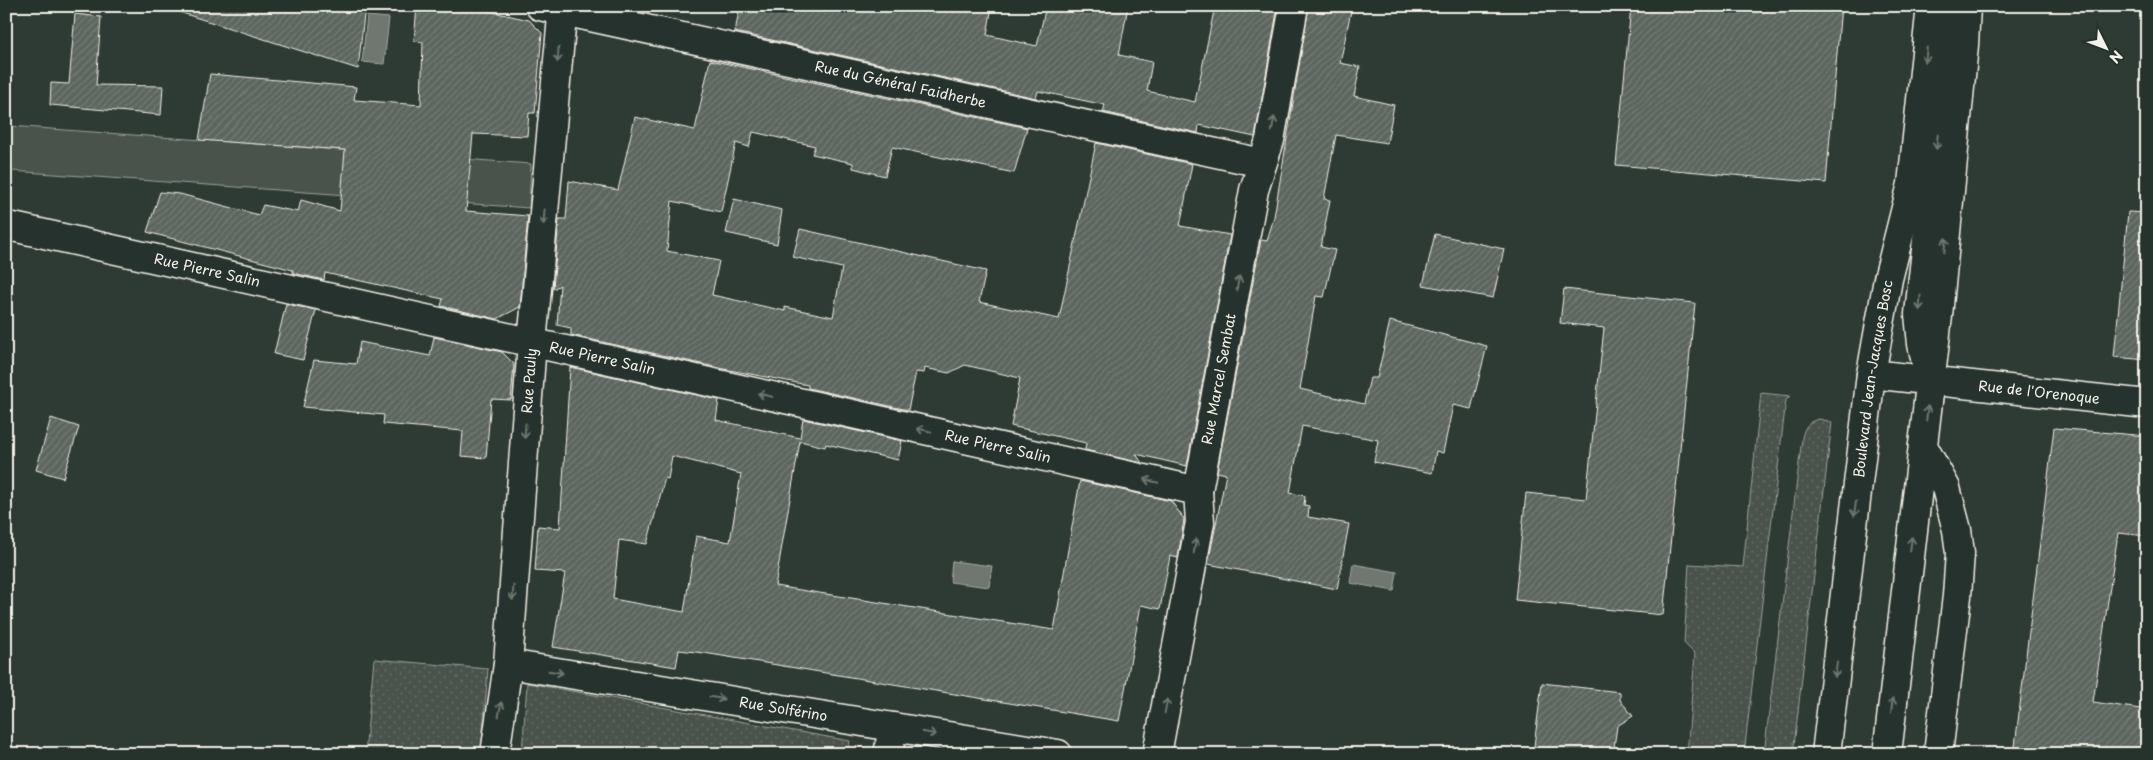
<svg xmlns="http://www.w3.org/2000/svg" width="2153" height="760" font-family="'Playpen Sans',sans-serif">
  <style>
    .grass { fill: url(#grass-dots); stroke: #9ea29a }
    .forest { fill: url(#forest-firs); stroke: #9ea29a }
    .garden { fill: #48524c; stroke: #9ea29a }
    .water { fill: #6f7770; stroke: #a4a8a0 }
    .building { fill: url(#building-hatch); stroke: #f4f1e8; fill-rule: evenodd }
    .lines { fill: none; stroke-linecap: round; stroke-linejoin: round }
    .minor-casing { stroke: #f4f1e8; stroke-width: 31 }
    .major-casing { stroke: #f4f1e8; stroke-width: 31 }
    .minor { stroke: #26332d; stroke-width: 28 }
    .major { stroke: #26332d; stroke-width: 28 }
    .oneway { stroke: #6e766e }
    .labels { text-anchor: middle; stroke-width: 5; stroke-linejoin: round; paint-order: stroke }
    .street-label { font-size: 14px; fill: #f4f1e8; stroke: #26332d }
  </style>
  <defs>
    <pattern id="grass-dots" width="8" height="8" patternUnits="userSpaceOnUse" patternTransform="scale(1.25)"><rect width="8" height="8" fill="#48524c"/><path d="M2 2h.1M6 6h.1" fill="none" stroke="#636b66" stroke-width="1.8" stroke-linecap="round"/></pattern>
    <pattern id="forest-firs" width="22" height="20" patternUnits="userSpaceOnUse" patternTransform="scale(1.25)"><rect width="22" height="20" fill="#48524c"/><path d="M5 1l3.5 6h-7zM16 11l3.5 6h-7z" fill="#636b66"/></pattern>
    <pattern id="building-hatch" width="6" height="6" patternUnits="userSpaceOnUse" patternTransform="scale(1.25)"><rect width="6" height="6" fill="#5c655e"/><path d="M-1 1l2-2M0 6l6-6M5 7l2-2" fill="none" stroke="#747c75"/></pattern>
  </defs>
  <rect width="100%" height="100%" fill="#2e3b34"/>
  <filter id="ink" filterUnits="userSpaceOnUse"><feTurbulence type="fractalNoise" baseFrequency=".02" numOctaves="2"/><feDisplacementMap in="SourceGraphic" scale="10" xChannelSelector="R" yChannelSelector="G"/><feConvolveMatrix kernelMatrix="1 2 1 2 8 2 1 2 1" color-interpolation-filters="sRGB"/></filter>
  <g filter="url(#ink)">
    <g class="grass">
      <path d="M1761,393L1790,396L1786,400L1744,754H1687L1695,654L1684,643L1689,564L1743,567Z"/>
      <path d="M1819,419L1832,422L1793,754H1764L1802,438C1804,428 1808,421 1819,419Z"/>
      <path d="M374,659L488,669L481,754H365Z"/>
      <path d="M527,683L850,741L847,754H522Z"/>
    </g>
    <path class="forest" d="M6,6H9L7,82L12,171L6,173Z"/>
    <path class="garden" d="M10,126L531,164L529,208L12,171Z"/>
    <g class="water">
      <path d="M367,16L389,18L384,64L362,62Z"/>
      <path d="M952,561L992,566L989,587L950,582Z"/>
      <path d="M1353,564L1397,572L1394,591L1350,583Z"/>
    </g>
    <g class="building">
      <path d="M180,6H365L358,69L179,12Z"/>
      <path d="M417,6H466L529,20L542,33L535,113H529L527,136L473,134L466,211L528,216L520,307L497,319L441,306L443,299L325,273L324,280L293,273V270L147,232L160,192L180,194L259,215L263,205L298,212L301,200L340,211L345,150L199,140L210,74L356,87L354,100L421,105L423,42L414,41Z"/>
      <path d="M740,6H992L987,35L1037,46L1046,6H1128L1119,55L1152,62L1147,91L1195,102L1215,6H1278L1255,137L1199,125L1198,133L1103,112L1105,105L1038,91L1036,98L735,32Z"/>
      <path d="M1309,6H1352L1340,63L1360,67L1354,96L1394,105L1387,143L1336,135L1324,199L1330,200L1321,247L1335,250L1324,297L1316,296L1300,389L1364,404L1370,378H1377L1390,321L1487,346L1471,409L1453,405L1443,453L1436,451L1432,473L1374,462L1378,440L1302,426L1290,493L1305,496L1304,505L1309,506L1308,517L1349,524L1337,589L1208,564L1226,474L1217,472L1261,240L1267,241L1274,217Z"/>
      <path d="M1631,6H1841L1826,183L1616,165Z"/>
      <path d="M75,14L101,17L96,85L163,86L161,115L50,105L51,83L69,84Z"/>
      <path d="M710,60L1027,128L1014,173L892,147L885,176L853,168V163L812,154L815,146L753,132L749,147L736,143L721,212L672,201L667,251L719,261L712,295L785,311V307L833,317L842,268L793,257L800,229L986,271L979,302L1059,319L1096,143L1192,164L1180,226L1230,235L1187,466L1136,454L1142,463L1085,450L1086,443L1011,426L1020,378L965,365L949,373L925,368L924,373L916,372L908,410L808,388V385L724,369L571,335V328L557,325L560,285L553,289L559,219H566L569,181L618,190L635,117L695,130Z"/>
      <path d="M734,199L782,210L777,244L726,233Z"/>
      <path d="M2128,212L2147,213V360L2114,357Z"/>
      <path d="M1435,234L1504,249L1493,298L1423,285Z"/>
      <path d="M1564,289L1695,303L1663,615L1515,600L1526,493L1586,499L1604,328L1560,323Z"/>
      <path d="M286,304L316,310L303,360L274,354Z"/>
      <path d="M434,337L502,352L514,364L511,400L491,399L486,458L461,456L463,431L383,424L384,415L303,407L314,360L356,364L360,342L430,356Z"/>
      <path d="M570,367L719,400L716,420L800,438L803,419L902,441L898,460L826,444L825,447L800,441L775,586L1054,630L1080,481L1171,501L1184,519L1178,558L1170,556L1160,609L1141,605L1119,721L704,653L679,650L676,667L553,647L565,573L535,571L538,526L560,528ZM672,456L741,474L730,542L696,536L684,612L613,599L619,540L647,544L665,478L668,479Z"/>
      <path d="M51,418L79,427L63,478L36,470Z"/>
      <path d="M2054,428L2147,436V536L2118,533L2093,702L2147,710V754H2014Z"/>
      <path d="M1542,683L1620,692V700L1633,716L1617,726L1613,754H1533Z"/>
    </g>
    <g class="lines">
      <g class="minor-casing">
        <g id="minor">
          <path id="s1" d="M540,6L1262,163"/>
          <path id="s2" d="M6,228L13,227L1198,491"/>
          <path id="s3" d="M1871,374L2147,404"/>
          <path d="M1929,377L1922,344L1919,314L1948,45L1944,6"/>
          <path d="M1923,446L1946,488L1957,530L1960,553L1957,596L1938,754"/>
          <path id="s4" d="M508,664L1058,754"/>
          <path id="s5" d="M495,754L508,664L532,343L563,6"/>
          <path d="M888,754L893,727"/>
          <path id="s6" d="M1157,754L1200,522L1198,491L1254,190L1270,140L1294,6"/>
        </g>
      </g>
      <g class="major-casing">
        <g id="major">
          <path id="s7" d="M1826,754L1871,374L1888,279L1912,184L1931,6"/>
          <path d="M1887,754L1938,316L1964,45L1966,6"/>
        </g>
      </g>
      <use href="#minor" class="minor"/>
      <use href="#major" class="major"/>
    </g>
    <defs><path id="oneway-shaft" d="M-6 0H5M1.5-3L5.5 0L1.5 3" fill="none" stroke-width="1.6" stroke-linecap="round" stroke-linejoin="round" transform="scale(1.25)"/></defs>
    <g class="oneway">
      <use href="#oneway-shaft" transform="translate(558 55) rotate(95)"/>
      <use href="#oneway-shaft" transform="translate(1926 55) rotate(96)"/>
      <use href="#oneway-shaft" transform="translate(1273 124) rotate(-80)"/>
      <use href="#oneway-shaft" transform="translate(1937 142) rotate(96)"/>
      <use href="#oneway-shaft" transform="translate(544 217) rotate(95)"/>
      <use href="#oneway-shaft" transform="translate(1945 245) rotate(-84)"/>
      <use href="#oneway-shaft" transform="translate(1238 283) rotate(-80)"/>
      <use href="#oneway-shaft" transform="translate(1920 303) rotate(94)"/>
      <use href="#oneway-shaft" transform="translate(765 395) rotate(-167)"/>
      <use href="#oneway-shaft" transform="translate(1927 413) rotate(-84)"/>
      <use href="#oneway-shaft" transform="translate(924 430) rotate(-167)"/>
      <use href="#oneway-shaft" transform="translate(525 431) rotate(94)"/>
      <use href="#oneway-shaft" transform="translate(1151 481) rotate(-167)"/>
      <use href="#oneway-shaft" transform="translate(1855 509) rotate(97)"/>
      <use href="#oneway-shaft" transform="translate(1911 544) rotate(-83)"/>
      <use href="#oneway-shaft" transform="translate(1195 546) rotate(-80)"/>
      <use href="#oneway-shaft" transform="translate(513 593) rotate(94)"/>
      <use href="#oneway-shaft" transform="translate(1836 670) rotate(97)"/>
      <use href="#oneway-shaft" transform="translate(556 672) rotate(9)"/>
      <use href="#oneway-shaft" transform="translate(717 698) rotate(9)"/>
      <use href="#oneway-shaft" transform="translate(1892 705) rotate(-83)"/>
      <use href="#oneway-shaft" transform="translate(1166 706) rotate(-79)"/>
      <use href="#oneway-shaft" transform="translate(500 709) rotate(-80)"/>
      <use href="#oneway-shaft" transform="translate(929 733) rotate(9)"/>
    </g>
  </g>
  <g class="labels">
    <g class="street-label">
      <text dy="5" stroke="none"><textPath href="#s1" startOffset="369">Rue du Général Faidherbe</textPath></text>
      <text dy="5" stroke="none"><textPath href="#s2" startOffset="206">Rue Pierre Salin</textPath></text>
      <text dy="5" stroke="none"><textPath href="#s2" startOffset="611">Rue Pierre Salin</textPath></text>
      <text dy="5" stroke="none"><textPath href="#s6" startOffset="381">Rue Marcel Sembat</textPath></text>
      <text dy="5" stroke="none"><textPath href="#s7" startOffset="378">Boulevard Jean-Jacques Bosc</textPath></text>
      <text dy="5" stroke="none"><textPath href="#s5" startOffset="375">Rue Pauly</textPath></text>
      <text dy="5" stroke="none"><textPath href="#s3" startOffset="169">Rue de l'Orenoque</textPath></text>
      <text dy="5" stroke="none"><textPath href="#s2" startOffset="1016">Rue Pierre Salin</textPath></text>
      <text dy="5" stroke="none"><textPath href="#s4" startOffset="279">Rue Solférino</textPath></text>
    </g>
  </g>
  <rect width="2153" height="760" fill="none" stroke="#26332d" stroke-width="25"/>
  <rect x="12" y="12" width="2128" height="735" fill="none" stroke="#f4f1e8" stroke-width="2" filter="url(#ink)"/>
  <g transform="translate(2106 48) rotate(132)" stroke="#26332d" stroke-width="4" paint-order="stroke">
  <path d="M0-4L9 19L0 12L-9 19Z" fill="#f4f1e8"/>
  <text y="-8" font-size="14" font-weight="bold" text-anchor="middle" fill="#f4f1e8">N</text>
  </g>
</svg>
